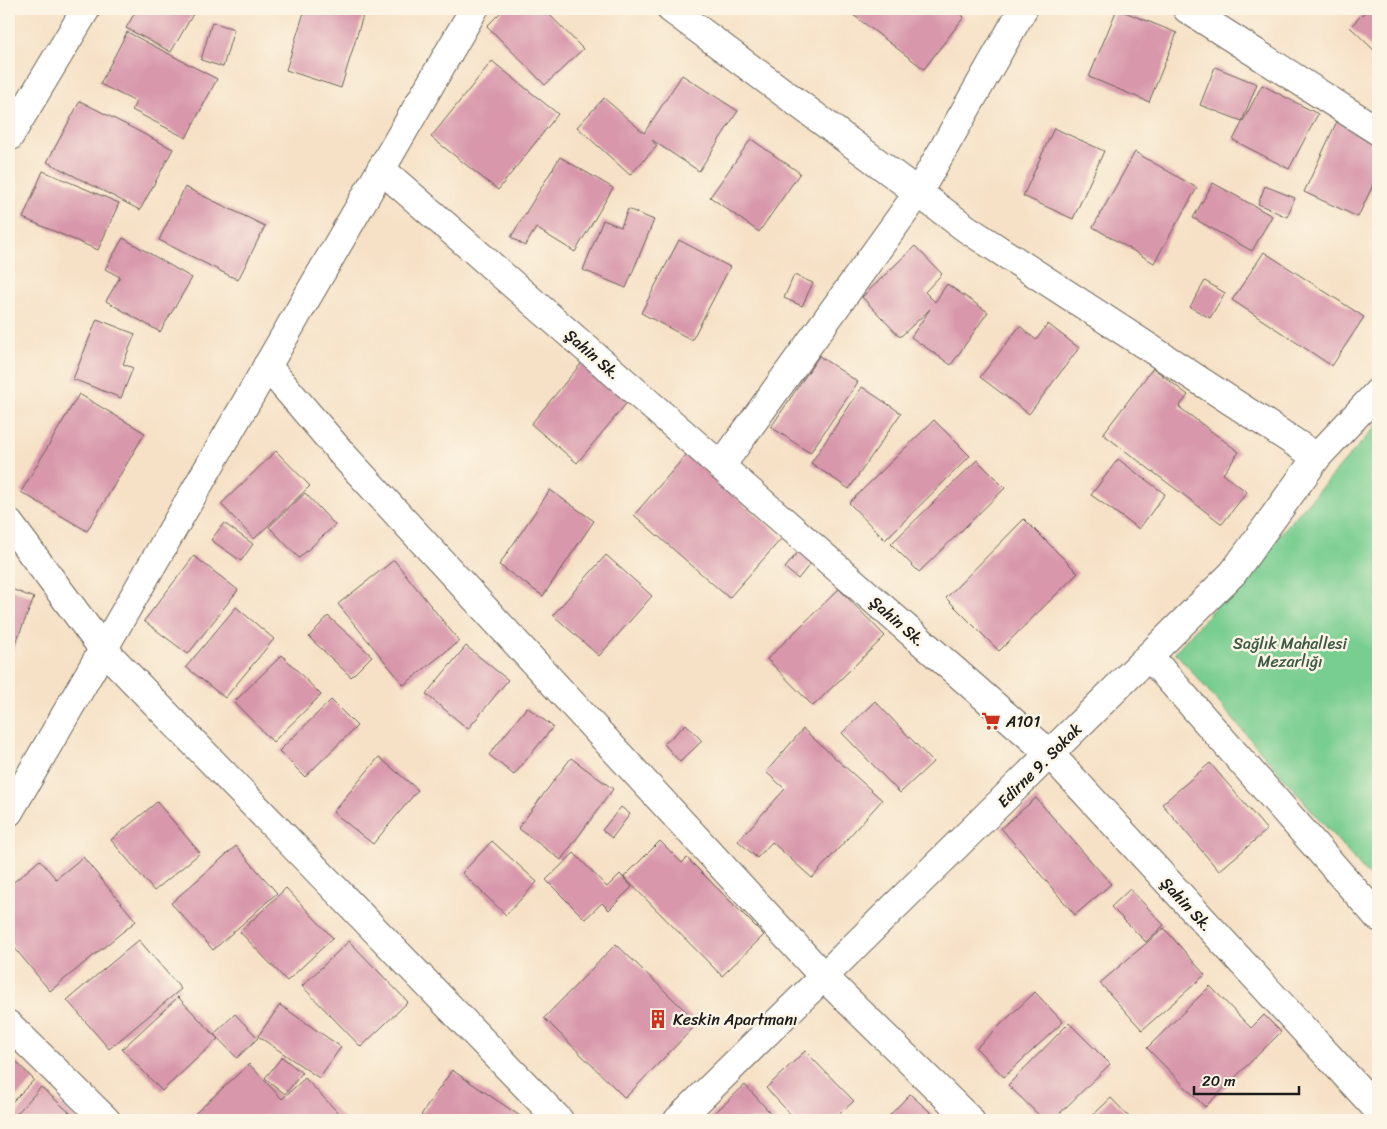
<svg xmlns="http://www.w3.org/2000/svg" width="1387" height="1129" font-family="Sriracha,sans-serif">
  <style>
    .green { fill: #78cd90; stroke: #4a7456 }
    .building { fill: #d897ab }
    .lines { fill: none; stroke-linecap: round; stroke-linejoin: round }
    .street-casing { stroke: #686158; stroke-width: 30 }
    .street { stroke: #fff; stroke-width: 28 }
    .labels { text-anchor: middle; stroke-width: 5; stroke-linejoin: round; paint-order: stroke }
    .street-label { font-size: 16px; fill: #1c1c1c; stroke: #fcf5e5 }
    .park-label { font-size: 16px; fill: #3c5a45; stroke: #fcf5e5 }
    .poi-label { font-size: 16px; fill: #1c1c1c; stroke: #fcf5e5; text-anchor: start }
  </style>
  <rect width="100%" height="100%" fill="#fcf5e5"/>
  <filter id="ink" filterUnits="userSpaceOnUse"><feTurbulence type="fractalNoise" baseFrequency=".02" numOctaves="2"/><feDisplacementMap in="SourceGraphic" scale="10" xChannelSelector="R" yChannelSelector="G"/><feConvolveMatrix kernelMatrix="1 2 1 2 8 2 1 2 1" color-interpolation-filters="sRGB"/></filter>
  <filter id="wash" filterUnits="userSpaceOnUse"><feTurbulence type="fractalNoise" baseFrequency=".0096" numOctaves="4" result="noise"/><feDisplacementMap in="SourceGraphic" scale="20" xChannelSelector="R" yChannelSelector="G"/><feGaussianBlur stdDeviation="1.12" result="paint"/><feColorMatrix in="noise" values="0 0 0 0 0 0 0 0 0 0 0 0 0 0 0 0 0 1.4 0 .05"/><feComposite in="paint" operator="in"/></filter>
  <g filter="url(#wash)">
    <rect width="100%" height="100%" fill="#f6e1c6"/>
    <path class="green" d="M1378,424V887L1175,652Z"/>
    <g id="blocks">
      <g class="building">
        <path d="M137,9H196L171,52L126,28Z"/>
        <path d="M305,9H355L364,12L341,88L286,70Z"/>
        <path d="M504,9H544L583,49L545,85L487,26Z"/>
        <path d="M856,9H953L964,17L924,69L852,14Z"/>
        <path d="M1117,9L1177,33L1149,102L1089,77Z"/>
        <path d="M1368,9H1378V54L1350,27Z"/>
        <path d="M212,22L234,29L223,67L201,60Z"/>
        <path d="M127,32L217,79L186,138L132,110L136,102L100,84Z"/>
        <path d="M492,61L558,114L498,190L431,137Z"/>
        <path d="M1215,67L1257,84L1242,121L1200,105Z"/>
        <path d="M682,75L738,111L699,171L652,140L657,146L630,175L577,127L604,98L644,133Z"/>
        <path d="M1262,85L1318,114L1289,169L1233,140Z"/>
        <path d="M80,101L173,149L140,210L47,162Z"/>
        <path d="M1338,119L1378,138V174L1358,217L1304,192Z"/>
        <path d="M1054,128L1104,151L1073,219L1023,196Z"/>
        <path d="M751,139L800,173L759,232L710,197Z"/>
        <path d="M1135,152L1197,188L1154,263L1093,227Z"/>
        <path d="M560,157L613,188L575,252L536,228L525,246L511,237Z"/>
        <path d="M43,171L119,203L98,250L23,218Z"/>
        <path d="M1213,183L1272,216L1252,251L1193,218Z"/>
        <path d="M1265,186L1295,198L1287,217L1258,204Z"/>
        <path d="M185,187L265,226L238,280L159,240Z"/>
        <path d="M628,209L654,220L626,288L583,270L603,220L621,227Z"/>
        <path d="M123,238L192,278L160,332L106,301L120,277L105,269Z"/>
        <path d="M679,240L730,267L692,340L641,313Z"/>
        <path d="M915,246L942,274L925,292L935,302L947,284L988,312L951,365L911,337L930,309L900,337L862,297Z"/>
        <path d="M1264,252L1364,317L1332,366L1232,300Z"/>
        <path d="M794,275L813,283L802,306L784,298Z"/>
        <path d="M1205,281L1225,293L1210,318L1190,307Z"/>
        <path d="M97,319L135,334L123,364L133,368L121,398L73,379Z"/>
        <path d="M1048,324L1079,348L1029,414L980,377L1020,326L1036,340Z"/>
        <path d="M819,356L858,382L810,453L771,427Z"/>
        <path d="M584,360L630,399L577,463L531,424Z"/>
        <path d="M1153,368L1188,395L1179,407L1239,452L1223,474L1247,492L1222,524L1103,434Z"/>
        <path d="M862,387L901,413L849,489L811,463Z"/>
        <path d="M79,394L145,433L87,531L21,492Z"/>
        <path d="M934,420L970,456L885,540L849,503Z"/>
        <path d="M276,451L310,486L254,539L221,504Z"/>
        <path d="M687,454L782,538L729,598L634,515Z"/>
        <path d="M1118,459L1165,494L1139,529L1091,495Z"/>
        <path d="M977,460L1005,488L919,572L891,544Z"/>
        <path d="M550,490L594,521L543,596L499,565Z"/>
        <path d="M305,493L335,525L299,558L269,527Z"/>
        <path d="M1024,519L1078,573L999,651L946,598Z"/>
        <path d="M224,523L253,544L241,561L211,540Z"/>
        <path d="M801,548L814,559L798,579L785,568Z"/>
        <path d="M606,555L652,596L599,656L553,615Z"/>
        <path d="M194,556L238,590L188,654L144,621Z"/>
        <path d="M394,560L459,641L404,685L338,604Z"/>
        <path d="M9,588L34,598L9,659Z"/>
        <path d="M839,589L885,636L813,706L767,659Z"/>
        <path d="M236,607L274,639L225,698L186,667Z"/>
        <path d="M328,616L372,656L351,677L309,637Z"/>
        <path d="M466,646L508,680L468,729L426,694Z"/>
        <path d="M282,655L321,695L273,742L234,702Z"/>
        <path d="M331,700L357,726L305,777L279,751Z"/>
        <path d="M875,701L933,762L900,793L842,733Z"/>
        <path d="M527,707L553,727L514,775L489,755Z"/>
        <path d="M686,724L702,741L680,762L664,744Z"/>
        <path d="M803,729L882,800L812,878L772,842L757,858L738,841L785,789L766,772Z"/>
        <path d="M379,757L418,790L373,844L333,812Z"/>
        <path d="M571,758L613,789L561,860L518,828Z"/>
        <path d="M1210,763L1267,830L1219,871L1162,804Z"/>
        <path d="M1036,798L1111,884L1075,915L1001,828Z"/>
        <path d="M157,802L200,853L154,891L111,840Z"/>
        <path d="M621,807L630,814L612,838L602,830Z"/>
        <path d="M492,841L537,882L506,915L462,873Z"/>
        <path d="M660,841L682,863L687,858L764,935L722,976L624,877Z"/>
        <path d="M236,846L277,893L213,950L171,903Z"/>
        <path d="M574,853L607,887L620,874L632,887L609,910L602,903L585,919L546,880Z"/>
        <path d="M83,857L136,921L50,991L9,941V886L40,860L56,879Z"/>
        <path d="M286,888L333,938L287,981L240,932Z"/>
        <path d="M1130,889L1164,925L1146,942L1111,907Z"/>
        <path d="M1164,928L1205,975L1142,1030L1100,983Z"/>
        <path d="M139,940L181,989L109,1049L67,1000Z"/>
        <path d="M349,941L408,1002L361,1047L302,986Z"/>
        <path d="M616,944L698,1023L625,1098L544,1018Z"/>
        <path d="M1210,986L1251,1028L1264,1015L1281,1032L1205,1107L1147,1048Z"/>
        <path d="M1035,992L1063,1022L1004,1077L976,1048Z"/>
        <path d="M178,997L218,1039L162,1091L122,1049Z"/>
        <path d="M280,1005L341,1047L319,1078L258,1036Z"/>
        <path d="M235,1014L258,1038L237,1058L214,1034Z"/>
        <path d="M1069,1023L1110,1064L1053,1120H1044L1008,1085Z"/>
        <path d="M805,1051L854,1101L833,1120H796L766,1088Z"/>
        <path d="M9,1054L34,1080L9,1105Z"/>
        <path d="M282,1057L302,1073L285,1094L265,1078Z"/>
        <path d="M249,1064L282,1099L305,1078L345,1120H188Z"/>
        <path d="M452,1070L526,1120H429L421,1115Z"/>
        <path d="M745,1085L777,1120H709L708,1119Z"/>
        <path d="M41,1087L78,1120H11Z"/>
        <path d="M910,1094L939,1120H885Z"/>
        <path d="M1111,1098L1132,1120H1088Z"/>
      </g>
    </g>
  </g>
  <g filter="url(#ink)">
    <use href="#blocks" fill-opacity="0" stroke="#686158" stroke-width="1"/>
    <g class="lines">
      <g class="street-casing">
        <g id="street">
          <path d="M671,9L967,229L1317,457"/>
          <path d="M1187,9L1378,131"/>
          <path d="M9,137L86,9"/>
          <path d="M381,169L1050,754L1378,1110"/>
          <path d="M267,366L344,456L824,977L970,1120"/>
          <path d="M721,466L918,193L1023,9"/>
          <path d="M9,523L103,649L559,1120"/>
          <path d="M1149,656L1378,917"/>
          <path d="M9,812L474,9"/>
          <path d="M9,1025L106,1120"/>
          <path d="M678,1120L1233,573L1317,457L1378,392"/>
        </g>
      </g>
      <use href="#street" class="street"/>
    </g>
  </g>
  <defs>
    <g id="supermarket-bare" transform="scale(1.5)"><path d="M-6-5.5h2.5l.6 2H6L4.5 2H-2.5L-4.4-4H-6ZM-1.5 3.2a1.3 1.3 0 1 0 .1 0ZM3 3.2a1.3 1.3 0 1 0 .1 0Z" fill="#c8321e" stroke="#fcf5e5" stroke-width="2.5" paint-order="stroke"/></g>
    <g id="building-bare" transform="scale(1.5)"><path d="M-4-6H4V6H1V3H-1V6H-4ZM-2.5-4.3h1.7v1.8h-1.7ZM.8-4.3h1.7v1.8H.8ZM-2.5-1h1.7V.8h-1.7ZM.8-1h1.7V.8H.8Z" fill="#c8321e" stroke="#fcf5e5" stroke-width="2.5" paint-order="stroke"/></g>
  </defs>
  <g fill-rule="evenodd">
    <use href="#supermarket-bare" x="991" y="721"/>
    <use href="#building-bare" x="658" y="1019"/>
  </g>
  <g class="labels">
    <g class="street-label">
      <text transform="translate(593 354) rotate(41)" y="6">Şahin Sk.</text>
      <text transform="translate(898 621) rotate(41)" y="6">Şahin Sk.</text>
      <text transform="translate(1039 765) rotate(-45)" y="6">Edirne 9. Sokak</text>
      <text transform="translate(1187 904) rotate(47)" y="6">Şahin Sk.</text>
    </g>
    <g class="park-label">
      <text x="1290" y="649">Sağlık Mahallesi<tspan x="1290" dy="18">Mezarlığı</tspan></text>
    </g>
    <g class="poi-label">
      <text x="1006" y="727">A101</text>
      <text x="673" y="1025">Keskin Apartmanı</text>
    </g>
  </g>
  <rect width="1387" height="1129" fill="none" stroke="#fcf5e5" stroke-width="30"/>
  <path d="M1194 1086v8h105v-8" fill="none" stroke="#1c1c1c" stroke-width="2.5"/>
  <text x="1202" y="1086" font-size="15" fill="#1c1c1c" stroke="#fcf5e5" stroke-width="4" paint-order="stroke">20 m</text>
</svg>
